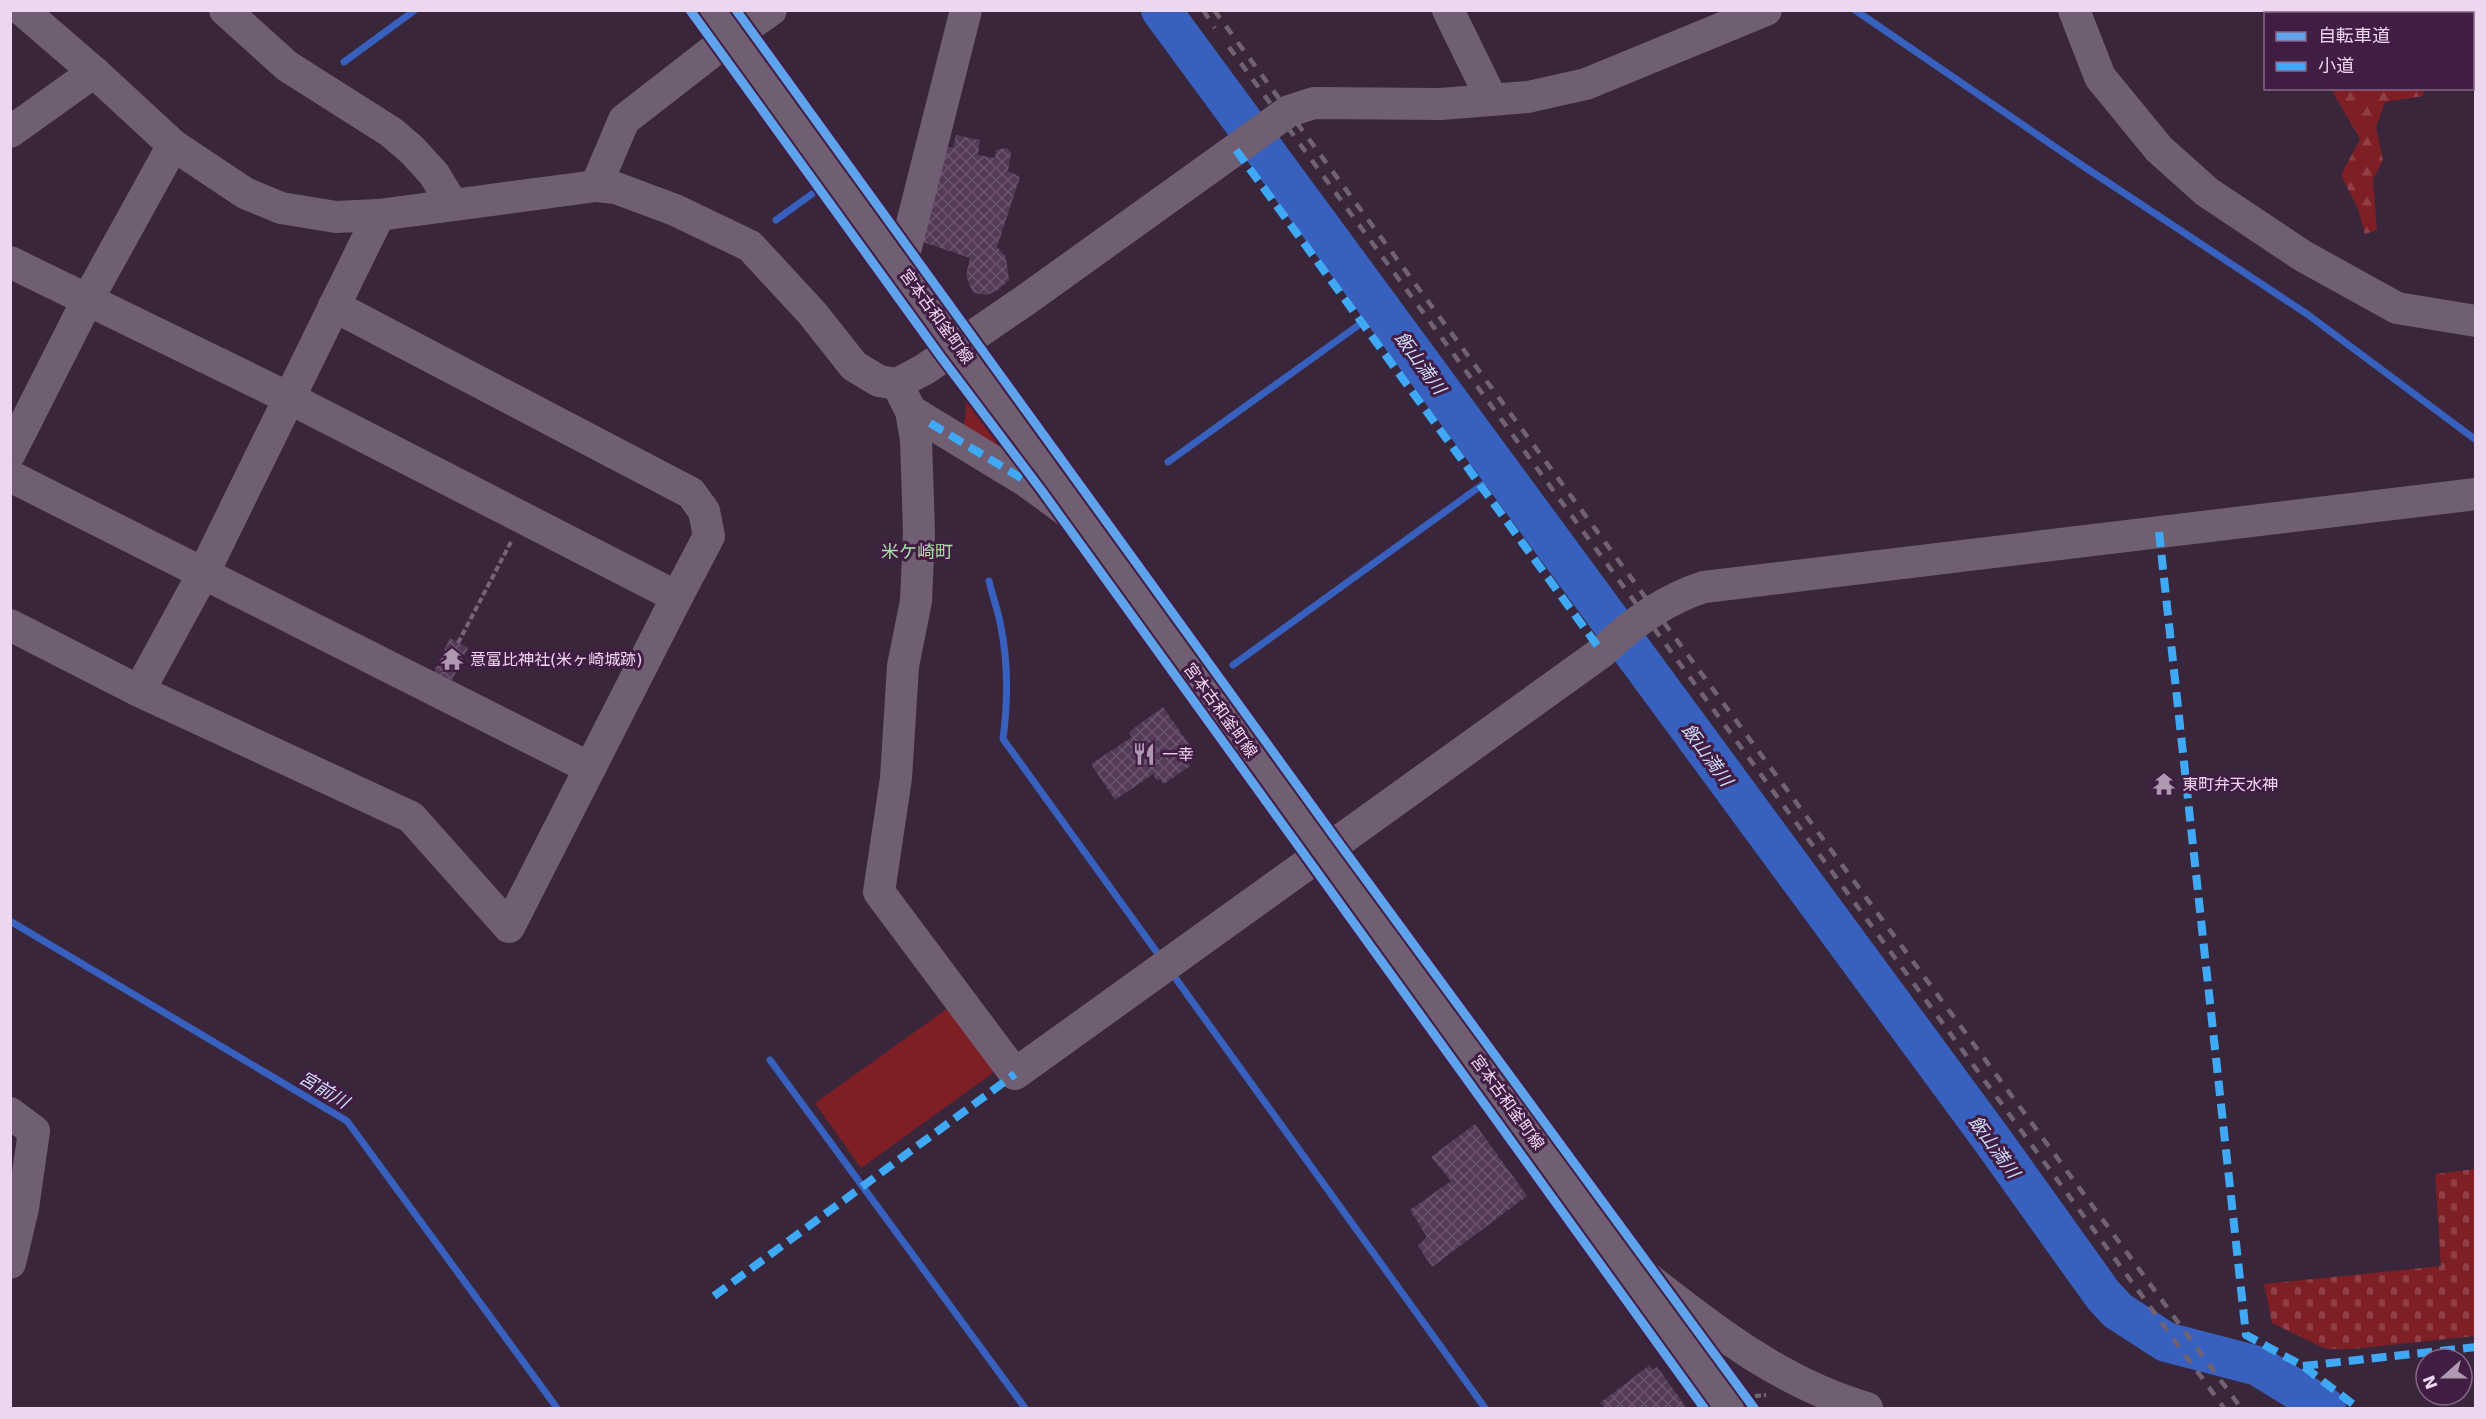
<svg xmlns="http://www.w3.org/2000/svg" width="2486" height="1419" font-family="'DejaVu Sans','Noto Sans JP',sans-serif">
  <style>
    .grass { fill: #7e1f26 }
    .forest { fill: url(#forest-firs) }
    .cemetery { fill: url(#cemetery-stones) }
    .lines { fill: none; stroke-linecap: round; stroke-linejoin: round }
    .stream { stroke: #3860be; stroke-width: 7 }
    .river { stroke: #3860be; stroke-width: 40 }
    .building { fill: url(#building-cross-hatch) }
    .path { stroke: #746476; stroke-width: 4; stroke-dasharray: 6 3; stroke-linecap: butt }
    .minor { stroke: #705e72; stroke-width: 32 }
    .rail { stroke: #716272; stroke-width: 4.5; stroke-dasharray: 10 10; stroke-linecap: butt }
    .quiet { stroke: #3fa9f5; stroke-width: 8; stroke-dasharray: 15 8; stroke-linecap: butt }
    .cycleway-casing { stroke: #411d44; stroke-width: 13 }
    .cycleway { stroke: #60a3ed; stroke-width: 9 }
    .labels { text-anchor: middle; stroke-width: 6; stroke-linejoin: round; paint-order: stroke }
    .street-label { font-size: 16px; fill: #edd7ef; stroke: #411d44 }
    .poi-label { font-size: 16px; fill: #edd7ef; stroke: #411d44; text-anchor: start }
    .water-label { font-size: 18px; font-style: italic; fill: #cddbf5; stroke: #411d44 }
    .neighbourhood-label { font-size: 18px; fill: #a6dfa4; stroke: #411d44 }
  </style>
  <defs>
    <pattern id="forest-firs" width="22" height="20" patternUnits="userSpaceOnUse" patternTransform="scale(1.5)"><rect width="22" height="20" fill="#7e1f26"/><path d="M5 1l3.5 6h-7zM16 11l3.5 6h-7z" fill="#913f46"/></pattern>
    <pattern id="cemetery-stones" width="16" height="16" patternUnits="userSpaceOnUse" patternTransform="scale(1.5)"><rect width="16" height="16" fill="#7e1f26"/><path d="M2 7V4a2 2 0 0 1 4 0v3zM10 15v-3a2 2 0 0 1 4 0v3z" fill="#913f46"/></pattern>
    <pattern id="building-cross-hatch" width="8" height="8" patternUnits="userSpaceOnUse" patternTransform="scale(1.5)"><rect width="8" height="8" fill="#533a55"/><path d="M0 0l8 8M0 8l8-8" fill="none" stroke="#6c566e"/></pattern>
  </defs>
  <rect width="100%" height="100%" fill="#39263b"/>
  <g class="grass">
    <path d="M965,400L1008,458L963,431L966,410Z"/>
    <path d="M951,1006L997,1070L861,1168L815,1103Z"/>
  </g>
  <g class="forest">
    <path d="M2341,11H2475V22L2473,23L2472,14L2341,13Z"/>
    <path d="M2331,89H2424L2423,96L2385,102L2376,127L2383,160L2373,179L2377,230L2365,234L2358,209L2341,175L2360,139Z"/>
  </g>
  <path class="cemetery" d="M2475,1169V1336L2352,1349H2326L2272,1323L2264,1284L2441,1266L2435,1174Z"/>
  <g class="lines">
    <g class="stream">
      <path d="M1855,10L2080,164L2307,314L2476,440"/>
      <path d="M344,62L415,10"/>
      <path d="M776,220L812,194"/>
      <path d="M1168,462L1381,309"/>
      <path d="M989,581C992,594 997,608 1000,622C1008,659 1008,701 1003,739L1161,958"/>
      <path d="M1233,665L1500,472"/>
      <path d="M10,921L347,1121L557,1408"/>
      <path d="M1171,972L1485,1408"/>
      <path d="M770,1060L1025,1408"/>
    </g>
    <path class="river" d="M1161,10L1993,1141L2103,1295L2118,1311L2166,1342L2258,1366L2326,1408"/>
  </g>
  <g class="building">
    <path d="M956,135L980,140L978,155L995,158L996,150L1007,148L1011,153L1008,171L1020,177L997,247L1006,257L1009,280L998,290L987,295L974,293L970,286L966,275L970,258L920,241L941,145L953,148Z"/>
    <path d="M450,638L468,648L452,680L434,672Z"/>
    <path d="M1163,707L1195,753L1186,760L1190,766L1164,784L1160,779L1157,781L1153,774L1115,800L1091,764L1132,737L1129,732Z"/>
    <path d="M1475,1124L1527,1196L1432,1267L1418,1246L1427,1237L1410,1210L1451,1181L1431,1157Z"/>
    <path d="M1650,1365L1653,1370L1657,1367L1687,1408H1605L1600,1403Z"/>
  </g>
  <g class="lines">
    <g class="path">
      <path d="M458,643L512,540"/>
      <path d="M1755,1396L1766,1395"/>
    </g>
    <g class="minor">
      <path d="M22,10L94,72L173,145L245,193L281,208L336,217L379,215L596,186L616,188L675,210L750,246L812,313L854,366L879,381L897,384L925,369L1027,299L1289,111L1314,103L1441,104L1528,97L1586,84L1766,10"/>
      <path d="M225,10L287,66L391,132L412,150L434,174L452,204"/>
      <path d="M716,10L1312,837L1622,1258L1728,1408"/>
      <path d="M1448,10L1492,100"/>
      <path d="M2074,10L2100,77L2159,149L2207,192L2303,256L2397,308L2476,321"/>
      <path d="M10,132L94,72"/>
      <path d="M596,186L624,120L714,50L771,10"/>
      <path d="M10,262L289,398L677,597L509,927L411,817L139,691L10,625"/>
      <path d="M901,267L966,10"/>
      <path d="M334,306L691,493L704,511L709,536L677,597"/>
      <path d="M897,384L911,411L916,440L919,533L916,601L903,666L896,778L879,892L1015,1074L1602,652C1631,624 1666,599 1704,587L2476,494"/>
      <path d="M911,411L1026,481L1067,511"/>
      <path d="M10,453L88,299L173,145"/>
      <path d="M10,476L590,768"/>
      <path d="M139,691L204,572L379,215"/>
      <path d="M10,1113L34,1131L23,1208L10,1263"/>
      <path d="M1649,1279C1716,1332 1784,1384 1867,1408"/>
    </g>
    <g class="rail">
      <path d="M1203,10L1215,28"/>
      <path d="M1214,10L2241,1408"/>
      <path d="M1229,47L2224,1408"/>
    </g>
    <g class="quiet">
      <path d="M1236,150L1602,652"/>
      <path d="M930,423L1026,481"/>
      <path d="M2159,532L2246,1335L2303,1366L2358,1408"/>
      <path d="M714,1296L1015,1074"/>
      <path d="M2303,1366L2476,1347"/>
    </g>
    <g class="cycleway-casing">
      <g id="cycleway">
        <path d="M690,10L941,357L1042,491L1704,1408"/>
        <path d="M736,10L1339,843L1754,1408"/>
      </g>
    </g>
    <use href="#cycleway" class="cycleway"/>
  </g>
  <defs>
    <g id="temple-bare" transform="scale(1.8)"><path d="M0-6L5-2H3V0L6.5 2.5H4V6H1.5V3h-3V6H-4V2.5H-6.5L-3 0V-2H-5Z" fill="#ae99b0" stroke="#411d44" stroke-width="2.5" paint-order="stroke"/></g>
    <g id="restaurant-bare" transform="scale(1.8)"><path d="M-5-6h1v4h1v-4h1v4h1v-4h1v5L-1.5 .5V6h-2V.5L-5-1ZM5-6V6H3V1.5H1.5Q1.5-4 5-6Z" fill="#ae99b0" stroke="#411d44" stroke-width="2.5" paint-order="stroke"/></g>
  </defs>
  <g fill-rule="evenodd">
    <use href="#temple-bare" x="452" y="659"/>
    <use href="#restaurant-bare" x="1144" y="754"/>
    <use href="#temple-bare" x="2164" y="784"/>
  </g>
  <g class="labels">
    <g class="street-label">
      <text transform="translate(937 316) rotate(54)" y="6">宮本古和釜町線</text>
      <text transform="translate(1221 710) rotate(54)" y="6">宮本古和釜町線</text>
      <text transform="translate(1508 1102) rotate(54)" y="6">宮本古和釜町線</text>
    </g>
    <g class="poi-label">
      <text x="470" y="665">意富比神社(米ヶ崎城跡)</text>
      <text x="1162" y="760">一幸</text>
      <text x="2182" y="790">東町弁天水神</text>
    </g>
    <g class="water-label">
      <text transform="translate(1420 363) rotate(54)" y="6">飯山満川</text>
      <text transform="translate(1707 755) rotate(54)" y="6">飯山満川</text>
      <text transform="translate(324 1090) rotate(31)" y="6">宮前川</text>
      <text transform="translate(1994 1147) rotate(54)" y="6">飯山満川</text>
    </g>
    <g class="neighbourhood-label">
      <text x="917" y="558">米ケ崎町</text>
    </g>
  </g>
  <rect width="2486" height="1419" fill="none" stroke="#edd7ef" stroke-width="24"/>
  <rect x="2264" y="12" width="210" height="78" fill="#411d44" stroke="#866788" stroke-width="1.5"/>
  <rect x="2276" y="32" width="30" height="9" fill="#60a3ed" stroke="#866788" stroke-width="1.5"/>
  <text x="2318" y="42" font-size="18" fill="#edd7ef">自転車道</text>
  <rect x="2276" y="62" width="30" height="9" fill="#3fa9f5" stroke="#866788" stroke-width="1.5"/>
  <text x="2318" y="72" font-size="18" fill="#edd7ef">小道</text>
  <g transform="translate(2444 1377) rotate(249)"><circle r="28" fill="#411d44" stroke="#866788" stroke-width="1.5"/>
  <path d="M0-4.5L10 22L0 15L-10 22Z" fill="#ae99b0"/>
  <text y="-9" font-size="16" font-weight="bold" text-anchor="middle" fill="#edd7ef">N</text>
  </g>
</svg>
